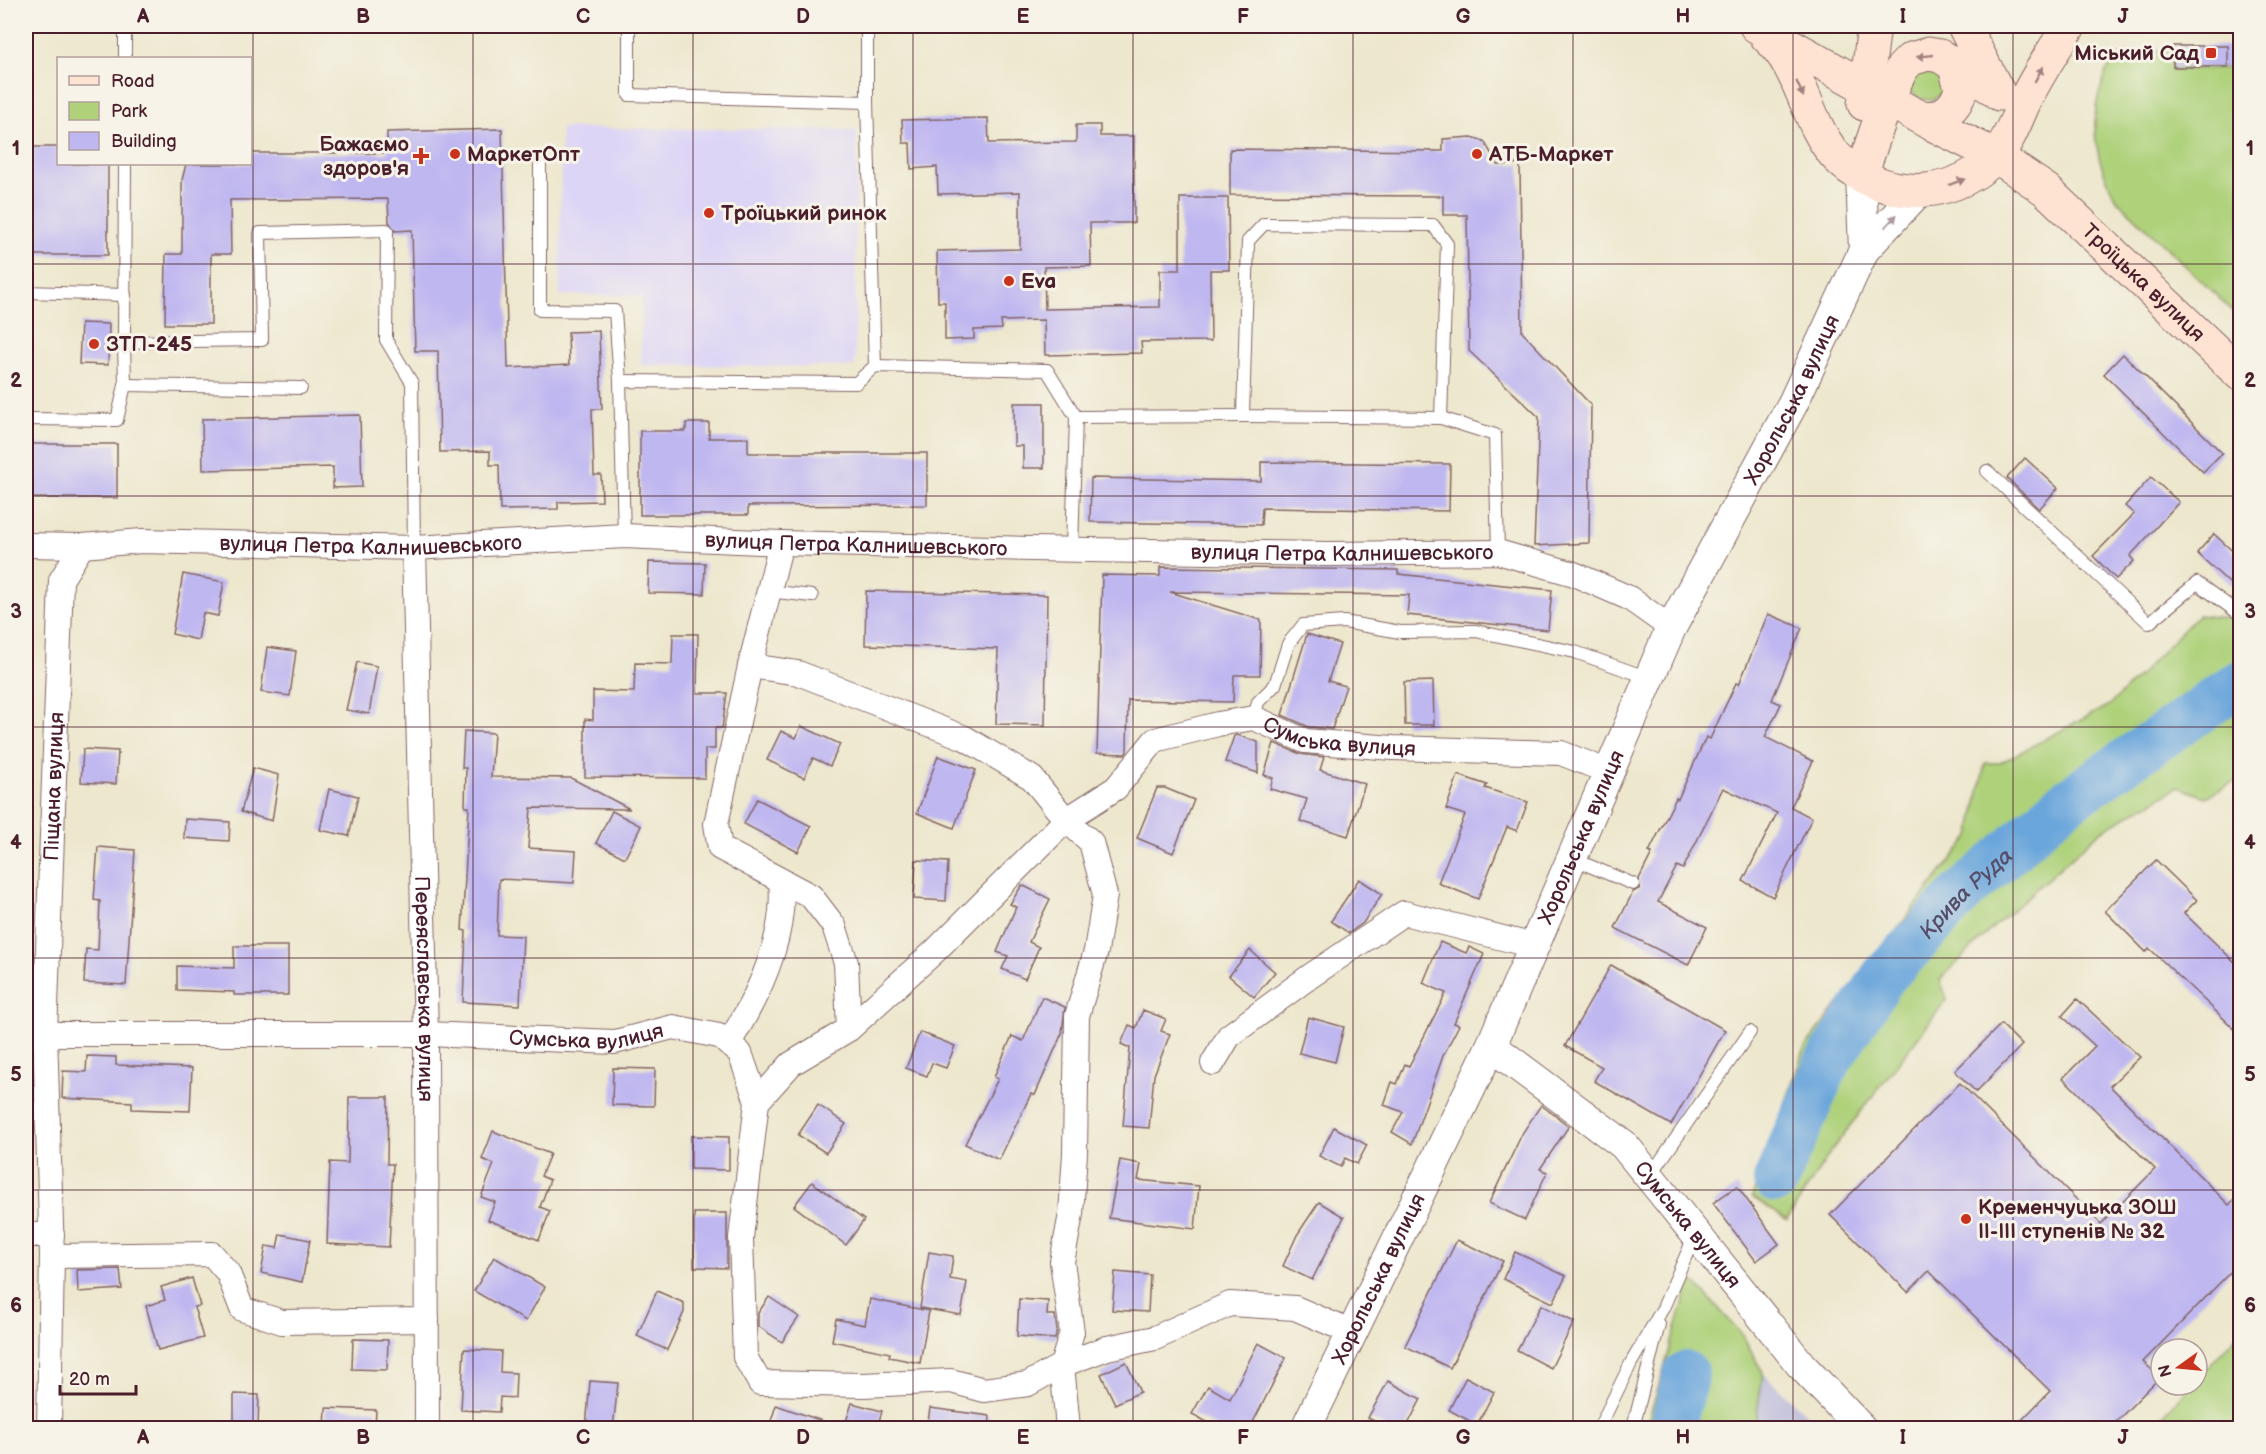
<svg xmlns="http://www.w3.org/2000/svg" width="2266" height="1454" font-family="'Balsamiq Sans',sans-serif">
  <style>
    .built { fill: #ddd5f6 }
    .industrial { fill: #c2c1dc }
    .green { fill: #aed17a; stroke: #7c7852; stroke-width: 1.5 }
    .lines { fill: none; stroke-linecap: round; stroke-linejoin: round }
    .river { stroke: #6ba6db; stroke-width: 46 }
    .building { fill: #bfb7f0 }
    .service-casing { stroke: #836564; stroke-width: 14 }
    .minor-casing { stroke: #836564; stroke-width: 26 }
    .tertiary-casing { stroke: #836564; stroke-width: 32 }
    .secondary-casing { stroke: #836564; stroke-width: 35 }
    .service { stroke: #fff; stroke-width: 12 }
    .minor { stroke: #fff; stroke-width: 24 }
    .tertiary { stroke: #fff; stroke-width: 30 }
    .secondary { stroke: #fee3d2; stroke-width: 33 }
    .oneway { fill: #a4817e }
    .oneway2 { fill: #ae9aa0 }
    .grid { fill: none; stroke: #4a1f2b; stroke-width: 1.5; stroke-opacity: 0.55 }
    .poi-dot { fill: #c8321e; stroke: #f7f3e8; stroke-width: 2 }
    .labels { text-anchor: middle; stroke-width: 6; stroke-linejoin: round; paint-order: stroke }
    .poi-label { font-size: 21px; font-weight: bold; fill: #4a1f2b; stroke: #f7f3e8; text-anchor: start }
    .street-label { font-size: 21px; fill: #4a1f2b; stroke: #f7f3e8 }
    .water-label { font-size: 22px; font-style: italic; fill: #564e69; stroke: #f7f3e8 }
    .neatline { fill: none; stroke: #4a1f2b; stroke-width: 2 }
    .grid-label { font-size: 20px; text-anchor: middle; font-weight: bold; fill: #4a1f2b }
  </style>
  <rect width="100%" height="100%" fill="#f7f3e8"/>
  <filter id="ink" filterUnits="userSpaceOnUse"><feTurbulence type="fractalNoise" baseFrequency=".0167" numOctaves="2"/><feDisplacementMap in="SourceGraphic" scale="12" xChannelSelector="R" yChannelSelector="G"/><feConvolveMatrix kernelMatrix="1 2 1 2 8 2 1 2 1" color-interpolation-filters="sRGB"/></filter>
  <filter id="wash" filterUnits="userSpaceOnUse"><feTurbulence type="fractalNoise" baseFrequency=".008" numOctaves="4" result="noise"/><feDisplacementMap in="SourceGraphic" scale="24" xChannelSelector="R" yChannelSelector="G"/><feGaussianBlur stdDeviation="1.35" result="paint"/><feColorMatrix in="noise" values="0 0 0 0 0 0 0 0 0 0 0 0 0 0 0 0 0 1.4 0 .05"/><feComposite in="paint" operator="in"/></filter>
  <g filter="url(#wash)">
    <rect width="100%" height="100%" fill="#ede7cd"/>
    <path class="built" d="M561,128L857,130L855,367L641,365V296L560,295Z"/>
    <path class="industrial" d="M1763,1373L1821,1428H1755Z"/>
    <g class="green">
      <path d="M2147,51H2171L2172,69L2230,68V52H2240V318L2118,201C2096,165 2087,122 2103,82C2106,72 2110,60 2120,56C2127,52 2139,52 2147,51Z"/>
      <path d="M1921,65L1945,76L1944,91L1933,100L1919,99L1909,89Z"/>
      <path d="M2198,615L2234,619L2240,616V779L2206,797L2178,787L2101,831L1988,932L1940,980L1947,999L1831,1151L1787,1220L1752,1197L1805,1047L1970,836L1985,763H2000L2111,704Z"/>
      <path d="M1691,1278L1740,1332L1763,1373L1755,1428H1646Z"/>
      <path d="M2240,1332V1428H2151L2191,1385H2197V1379Z"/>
    </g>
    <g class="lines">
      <g class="river">
        <path id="s1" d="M1776,1180L1827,1063L1884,976L1962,893L2063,804L2240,683"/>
        <path d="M1672,1428L1686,1374"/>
      </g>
    </g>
    <g id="blocks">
      <g class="building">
        <rect x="2173" y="46" width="55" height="21"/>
        <path d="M988,118L989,143L1076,142V125H1100V136H1134V223H1090L1091,266L1044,267L1045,309L1160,307V270H1180V198H1228L1229,270H1210L1211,341L1141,342L1142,353L1045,355L1044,320L1001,321L1002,329L974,330V339L945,340V302H938L937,251L1020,249V192L938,194L937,167L911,169L910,143H903L902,120Z"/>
        <path d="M502,129L508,368L569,365L568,332L599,331L602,409H592L594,475H601L602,501L558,502V509L500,510L499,465H490V451L440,452L438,351H415L412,230L395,231L389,222L388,199L230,200L231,254H211V324H165L166,254H182V180L186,164H250V153H387V132Z"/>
        <path d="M1472,137L1484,141L1498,165L1520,164L1522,332L1591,405L1589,543L1534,546L1539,417L1469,351L1467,215H1443V196L1230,195V149L1443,151V139Z"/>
        <path d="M26,147H58V164H108V255H26Z"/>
        <path d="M81,323L109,324L108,365L79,364Z"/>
        <path d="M2123,354L2222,453L2203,472L2104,374Z"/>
        <path d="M1014,403H1044V468H1023V446H1014Z"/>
        <path d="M360,415L362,487L333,488V467L203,470L202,419Z"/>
        <path d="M686,423H709V438H748V453H927V505L748,506V515H640V431H686Z"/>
        <rect x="26" y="444" width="91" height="54"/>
        <path d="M2025,458L2058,488L2039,509L2007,478Z"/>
        <path d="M1261,462L1450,464L1449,511L1262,508L1261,525L1090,522L1091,478L1261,481Z"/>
        <path d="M2151,477L2179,502L2130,556L2134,561L2116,579L2093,556L2134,514L2125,506Z"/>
        <path d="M2214,534L2241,559V594L2197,553Z"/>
        <path d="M649,562L705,563L704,594L648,593Z"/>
        <path d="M1160,567L1398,570V574L1552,590L1548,630L1407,615L1409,595L1170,592L1261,620L1260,675H1234L1233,702L1128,700L1127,752L1125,754L1097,753L1102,575L1160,576Z"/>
        <path d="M183,574L224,582L218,616L203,613L198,640L172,634Z"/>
        <path d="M866,591L1047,595L1045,725L996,724L998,649L865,645Z"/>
        <path d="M1768,614L1802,628L1772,700L1781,704L1765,737L1813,761L1791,807L1812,818L1773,897L1743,881L1777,813L1723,788L1683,869L1677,866L1658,902L1707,927L1688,965L1615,928L1633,892L1640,888L1639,879L1652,853L1649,852L1676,798L1678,799L1706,737L1710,739L1736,683L1739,684Z"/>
        <path d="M673,634H698L697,693H727L722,728H715V749H705V778L585,777V719L593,720V691L634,692L635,663L672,664Z"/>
        <path d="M1307,634L1340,644L1328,681L1346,686L1332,729L1309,727L1282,715Z"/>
        <path d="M267,647L296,651L290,696L261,692Z"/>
        <path d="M357,662L377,666L369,714L346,710Z"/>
        <path d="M1433,681L1434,725H1405L1404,682Z"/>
        <path d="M801,726L840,744L830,766L813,758L804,778L767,760L781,731L796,738Z"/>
        <path d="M464,731L494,733L491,777L571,778L630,809L531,808L528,848L576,851L574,883L499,879L497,935L523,936L520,1005L463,1002L466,931L462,930L469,807H465L466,768H462Z"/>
        <path d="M1237,735L1258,742V773L1225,762L1234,736Z"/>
        <path d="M1274,743L1300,754L1324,757L1320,770L1365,784L1348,836L1300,821L1307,799L1270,789L1273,778L1264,775Z"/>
        <path d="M83,749L118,751L116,784L81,782Z"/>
        <path d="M938,756L976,770L954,828L917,813Z"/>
        <path d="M253,768L279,775L272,821L241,812Z"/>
        <path d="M1458,775L1487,785L1485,788L1528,802L1517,831L1507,827L1478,899L1438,883L1465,815L1446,809Z"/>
        <path d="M1157,788H1165L1194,800L1173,853L1137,838Z"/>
        <path d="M329,789L358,796L349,836L320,830Z"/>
        <path d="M757,799L811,826L798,852L744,824Z"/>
        <path d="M612,811L641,826L625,858L596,843Z"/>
        <path d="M185,819L230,822L229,841L184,838Z"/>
        <path d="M98,847L135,850L126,985L84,983L86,949L98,950L100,901L94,900Z"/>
        <path d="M916,860L948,862L946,901L914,899Z"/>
        <path d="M2156,860L2197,900L2184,913L2241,968V1035L2149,948L2146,952L2105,911Z"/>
        <path d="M1359,879L1382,894L1363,923L1349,933L1331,921Z"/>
        <path d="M1022,885L1050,899L1029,942L1039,947L1025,979L1002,969L1008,956L997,952L1016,907L1010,904Z"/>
        <path d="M1440,942L1466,953L1469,947L1484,954L1454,1023L1459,1025L1443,1056L1412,1144L1392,1132L1403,1112L1384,1105L1392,1082L1397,1084L1405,1064L1409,1066L1446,993L1423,983Z"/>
        <path d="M234,946H288V995H234V992L177,990V966L234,968Z"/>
        <path d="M1250,950L1275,972L1254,997L1229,976Z"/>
        <path d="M1611,965L1725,1030L1671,1125L1594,1081L1602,1067L1565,1046Z"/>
        <path d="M1042,997L1065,1007L1062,1033L1035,1095L1031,1094L999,1160L965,1144L998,1079L994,1077L1012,1036L1023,1041Z"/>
        <path d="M2077,999L2140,1057L2110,1086L2229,1205L2241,1193V1261L2143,1362L2160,1377L2110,1428H2014L2050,1391L1929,1271L1908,1292L1830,1215L1960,1083L2101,1224L2155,1169L2063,1078L2095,1046L2062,1016Z"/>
        <path d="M1143,1010L1166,1019L1161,1031L1170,1034L1154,1075L1149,1128L1123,1126L1130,1048L1121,1044L1129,1025L1136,1028Z"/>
        <path d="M1308,1017L1344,1027L1335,1062L1299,1053Z"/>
        <path d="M2001,1024L2022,1045L1976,1092L1955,1071Z"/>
        <path d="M920,1032L955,1046L946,1068L932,1063L927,1076L906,1068Z"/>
        <path d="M87,1056L116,1057V1065L192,1068L190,1111L132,1109V1102L62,1098L63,1071L86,1072Z"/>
        <path d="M613,1068L655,1069L654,1106L612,1105Z"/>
        <path d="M349,1097H388L387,1164H393L389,1247L327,1244L330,1162L348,1163Z"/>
        <path d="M818,1105L846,1124L826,1153L798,1135Z"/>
        <path d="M1541,1105L1569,1126L1540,1169L1547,1172L1525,1220L1489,1203L1523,1132Z"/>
        <path d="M1334,1127L1367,1145L1357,1164L1345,1158L1341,1167L1319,1156Z"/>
        <path d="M493,1131L550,1154L541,1176L550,1180L540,1207L550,1211L539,1240L488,1220L495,1202L481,1197L494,1164L482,1159Z"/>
        <path d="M691,1136L729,1137V1170L691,1169Z"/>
        <path d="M1120,1160L1141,1164L1138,1180L1199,1186L1195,1229L1109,1218Z"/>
        <path d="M812,1182L864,1220L846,1245L794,1206Z"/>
        <path d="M1737,1186L1779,1244L1756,1261L1713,1203Z"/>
        <path d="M1319,1202L1344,1217L1312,1280L1283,1266L1297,1235Z"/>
        <path d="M694,1213H727V1268L694,1267Z"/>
        <path d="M280,1234L310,1240L302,1282L261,1273L266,1246L277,1248Z"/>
        <path d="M1457,1240L1503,1261L1450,1368L1405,1346Z"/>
        <path d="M929,1252L953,1256L950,1279L967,1282L961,1315L920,1308Z"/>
        <path d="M1515,1252L1566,1276L1553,1303L1503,1279Z"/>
        <path d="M494,1257L545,1287L526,1321L474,1291Z"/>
        <path d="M120,1269L122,1289L78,1292L77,1270Z"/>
        <path d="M1115,1272L1150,1275L1148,1312L1112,1310Z"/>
        <path d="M192,1278L200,1306L194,1307L203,1338L158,1350L146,1306L165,1300L161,1287Z"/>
        <path d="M657,1291L684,1303V1312L667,1350L637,1336Z"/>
        <path d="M769,1297L799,1317L782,1342L758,1326V1313Z"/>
        <path d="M870,1299L929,1311L920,1363L889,1357L890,1353L832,1341L836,1319L865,1325Z"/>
        <path d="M1019,1299L1048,1301L1047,1315H1055L1057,1331L1055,1339L1017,1336Z"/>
        <path d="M1541,1305L1574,1322L1551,1368L1517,1350Z"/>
        <path d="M353,1339L388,1340L387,1370L352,1369Z"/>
        <path d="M1258,1343L1286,1358L1250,1428H1218L1192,1414L1208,1386L1230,1399Z"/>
        <path d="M464,1349L501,1351L500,1372L516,1373L515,1398L500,1397L499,1412L461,1410Z"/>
        <path d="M1126,1362L1140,1392L1115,1404L1101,1374Z"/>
        <path d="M1466,1377L1494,1392L1477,1425L1449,1410Z"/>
        <path d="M590,1381L618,1383L613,1428H586Z"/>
        <path d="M1388,1381L1421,1399L1406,1428H1388L1368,1418Z"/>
        <path d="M234,1394L259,1395L258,1428H234Z"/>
        <path d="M852,1403L882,1411L877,1428H844Z"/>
        <path d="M776,1405L834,1425L833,1428H769Z"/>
        <path d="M326,1408L376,1410L375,1428H325Z"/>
        <path d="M930,1408L990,1416L989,1428H927Z"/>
      </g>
    </g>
  </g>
  <g filter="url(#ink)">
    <use href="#blocks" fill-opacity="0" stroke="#836564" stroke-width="1.5"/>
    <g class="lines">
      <g class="service-casing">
        <g id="service">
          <path d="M629,26V95L867,102"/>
          <path d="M867,26V102L875,366"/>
          <path d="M125,58V26"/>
          <path d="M125,164L124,342L262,340L260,233L387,230L386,340L412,383L414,548"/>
          <path d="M540,165V310L615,311L620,381"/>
          <path d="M26,292L125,295"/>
          <path d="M125,385L301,388"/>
          <path d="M1441,418L1243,416L1248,241L1264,224L1433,225L1447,244L1441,418L1495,435L1498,552"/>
          <path d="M26,419L117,420L125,385L124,342"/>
          <path d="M1987,471L2149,623L2197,583L2237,612L2240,610"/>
          <path d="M624,536L620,381L856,383L875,366L1047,370L1076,417"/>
          <path d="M1072,549L1076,417L1243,416"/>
          <path d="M768,591L812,596"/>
          <path d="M1254,718L1258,702L1275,685L1288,644L1303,625L1344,622L1400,632L1476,631L1575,652L1649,678"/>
          <path d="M1573,859L1633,884"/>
          <path d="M1650,1176L1750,1032"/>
          <path d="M1599,1428L1631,1363L1663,1308L1695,1235"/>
          <path d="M1633,1428L1659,1324"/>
        </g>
      </g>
      <g class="minor-casing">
        <g id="minor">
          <path d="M781,543L750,666L716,824L720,848L811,896L834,926L846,963L849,1029"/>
          <path id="s2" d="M26,545L82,546L142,541L414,548L624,536L781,543L1032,549L1328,554L1498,552L1574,574L1629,598L1671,628"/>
          <path id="s3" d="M414,548L426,1034L427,1428"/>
          <path d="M750,666L798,673L965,738L1032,778L1066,820L1091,842L1105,895L1096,951L1077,1016L1075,1153L1071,1214L1062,1262L1072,1332L1062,1365L1068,1428"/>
          <path id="s4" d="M26,1034H426L615,1042L673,1027L719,1036L740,1053L757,1102L741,1238L745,1357L760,1383L863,1385L951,1381L984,1390L1028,1384L1062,1365L1107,1348L1155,1338L1230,1304L1295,1308L1353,1333"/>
          <path d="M728,1044C758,997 787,938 781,881"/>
          <path d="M1213,1063L1229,1036L1309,977L1404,913L1534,946"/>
          <path id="s5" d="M757,1102L791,1064L849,1029L935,951L1066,820L1116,788L1155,740L1218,724L1254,718L1305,741L1393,748L1561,753L1609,772"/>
          <path d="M26,1235H52"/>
          <path d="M52,1256L212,1254L228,1273L242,1309L282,1322L427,1320"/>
          <path id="s6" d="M49,1428L52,1256L45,1034L61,580L82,546"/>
        </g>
      </g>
      <g class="tertiary-casing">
        <g id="tertiary">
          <path d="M1861,175L1864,250"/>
          <path id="s7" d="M1491,1046L1624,1145L1801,1365L1861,1428"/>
          <path id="s8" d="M1306,1428L1491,1046L1671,628L1793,403L1864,250L1919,191"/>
        </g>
      </g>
      <g class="secondary-casing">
        <g id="secondary">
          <path id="s9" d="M1756,26L1926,121L1996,156L2046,190L2240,374"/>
          <path d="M1964,26L1999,94"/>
          <path d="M1767,37C1802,67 1805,120 1835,155C1853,175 1882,188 1908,190C1940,193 1972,180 1995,157C2009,142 2018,115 2027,96C2040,72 2054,49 2069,26"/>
          <path d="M1864,104L1874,26"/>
          <path d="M1912,113C1934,125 1956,112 1961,88L1955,67"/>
          <path d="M1861,175L1887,99L1902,68L1911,59L1928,54L1940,56L1998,92"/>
        </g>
      </g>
      <use href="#service" class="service"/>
      <use href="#minor" class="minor"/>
      <use href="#tertiary" class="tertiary"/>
      <use href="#secondary" class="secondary"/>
    </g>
    <defs><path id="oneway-solid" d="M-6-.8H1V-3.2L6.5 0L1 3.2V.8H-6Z" transform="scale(1.5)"/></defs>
    <g class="oneway">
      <use href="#oneway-solid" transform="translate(1925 56) rotate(174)"/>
      <use href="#oneway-solid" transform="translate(2039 74) rotate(-60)"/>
      <use href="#oneway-solid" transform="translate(1800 89) rotate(66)"/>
      <use href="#oneway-solid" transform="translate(1957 182) rotate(-21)"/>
    </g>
    <use class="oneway2" href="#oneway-solid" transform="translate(1891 221) rotate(-47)"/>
  </g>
  <path class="grid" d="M253,26V1428M473,26V1428M693,26V1428M913,26V1428M1133,26V1428M1353,26V1428M1573,26V1428M1793,26V1428M2013,26V1428M26,264H2240M26,496H2240M26,727H2240M26,958H2240M26,1190H2240"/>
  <g class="poi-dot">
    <rect x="2205" y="47" width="12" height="12" rx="3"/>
    <circle cx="455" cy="154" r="6"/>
    <circle cx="1477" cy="154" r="6"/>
    <path d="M418 147h6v6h6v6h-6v6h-6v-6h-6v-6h6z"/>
    <circle cx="709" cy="213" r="6"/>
    <circle cx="1009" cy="281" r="6"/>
    <circle cx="94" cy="344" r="6"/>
    <circle cx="1966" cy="1219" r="6"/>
  </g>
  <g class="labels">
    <g class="poi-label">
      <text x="2199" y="60" text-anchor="end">Міський Сад</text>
      <text x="409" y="151" text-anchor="end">Бажаємо<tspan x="409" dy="24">здоров'я</tspan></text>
      <text x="467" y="161">МаркетОпт</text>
      <text x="1489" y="161">АТБ-Маркет</text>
      <text x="721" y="220">Троїцький ринок</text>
      <text x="1021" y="288">Eva</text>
      <text x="106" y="351">ЗТП-245</text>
      <text x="1978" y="1214">Кременчуцька ЗОШ<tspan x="1978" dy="24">ІІ-ІІІ ступенів № 32</tspan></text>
    </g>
    <g class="street-label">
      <text dy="7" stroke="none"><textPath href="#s9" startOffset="468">Троїцька вулиця</textPath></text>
      <text dy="7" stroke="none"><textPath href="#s8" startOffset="1138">Хорольська вулиця</textPath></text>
      <text dy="7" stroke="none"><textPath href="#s2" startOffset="345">вулиця Петра Калнишевського</textPath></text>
      <text dy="7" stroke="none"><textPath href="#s2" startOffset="831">вулиця Петра Калнишевського</textPath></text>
      <text dy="7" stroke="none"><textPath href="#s2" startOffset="1317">вулиця Петра Калнишевського</textPath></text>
      <text dy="7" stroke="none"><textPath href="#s5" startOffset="732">Сумська вулиця</textPath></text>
      <text dy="7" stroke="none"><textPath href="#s6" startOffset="642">Піщана вулиця</textPath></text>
      <text dy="7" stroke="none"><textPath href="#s8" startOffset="652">Хорольська вулиця</textPath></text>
      <text dy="7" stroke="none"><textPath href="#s3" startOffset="441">Переяславська вулиця</textPath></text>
      <text dy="7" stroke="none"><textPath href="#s4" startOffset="561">Сумська вулиця</textPath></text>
      <text dy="7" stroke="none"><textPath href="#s7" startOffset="268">Сумська вулиця</textPath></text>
      <text dy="7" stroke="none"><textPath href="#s8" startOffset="166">Хорольська вулиця</textPath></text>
    </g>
    <g class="water-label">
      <text dy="8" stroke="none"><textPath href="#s1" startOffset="348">Крива Руда</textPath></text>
    </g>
  </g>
  <rect width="2266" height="1454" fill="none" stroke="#f7f3e8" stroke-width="66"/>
  <rect x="57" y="57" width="195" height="108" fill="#f7f3e8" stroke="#b29e9c" stroke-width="1.5"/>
  <rect x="69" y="76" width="30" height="9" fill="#fee3d2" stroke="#b29e9c" stroke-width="1.5"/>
  <text x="111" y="87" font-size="18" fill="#4a1f2b">Road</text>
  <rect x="69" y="102" width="30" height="18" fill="#aed17a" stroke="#b29e9c" stroke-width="1.5"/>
  <text x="111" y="117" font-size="18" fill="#4a1f2b">Park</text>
  <rect x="69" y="132" width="30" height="18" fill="#bfb7f0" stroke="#b29e9c" stroke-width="1.5"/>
  <text x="111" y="147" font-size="18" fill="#4a1f2b">Building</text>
  <g transform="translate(2179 1367) rotate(255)"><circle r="28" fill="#f7f3e8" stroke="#b29e9c" stroke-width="1.5"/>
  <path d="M0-4.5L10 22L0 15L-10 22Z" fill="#c8321e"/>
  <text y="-9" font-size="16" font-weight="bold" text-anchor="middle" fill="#4a1f2b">N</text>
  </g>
  <path d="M60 1385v9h76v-9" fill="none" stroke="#4a1f2b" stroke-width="3"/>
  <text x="69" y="1385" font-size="18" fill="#4a1f2b" stroke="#f7f3e8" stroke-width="4.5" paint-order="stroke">20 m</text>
  <rect x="33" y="33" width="2200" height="1388" class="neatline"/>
  <g class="grid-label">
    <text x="143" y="23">A</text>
    <text x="363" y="23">B</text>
    <text x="583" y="23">C</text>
    <text x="803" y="23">D</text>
    <text x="1023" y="23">E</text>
    <text x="1243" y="23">F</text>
    <text x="1463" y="23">G</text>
    <text x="1683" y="23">H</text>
    <text x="1903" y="23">I</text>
    <text x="2123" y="23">J</text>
    <text x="16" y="155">1</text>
    <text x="2250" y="155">1</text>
    <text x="16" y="387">2</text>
    <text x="2250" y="387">2</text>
    <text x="16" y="618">3</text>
    <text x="2250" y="618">3</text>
    <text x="16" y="849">4</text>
    <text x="2250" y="849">4</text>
    <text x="16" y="1081">5</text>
    <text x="2250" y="1081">5</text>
    <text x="16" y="1312">6</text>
    <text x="2250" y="1312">6</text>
    <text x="143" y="1444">A</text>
    <text x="363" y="1444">B</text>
    <text x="583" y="1444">C</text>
    <text x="803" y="1444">D</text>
    <text x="1023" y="1444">E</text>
    <text x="1243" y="1444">F</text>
    <text x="1463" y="1444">G</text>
    <text x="1683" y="1444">H</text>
    <text x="1903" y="1444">I</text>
    <text x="2123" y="1444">J</text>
  </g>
</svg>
